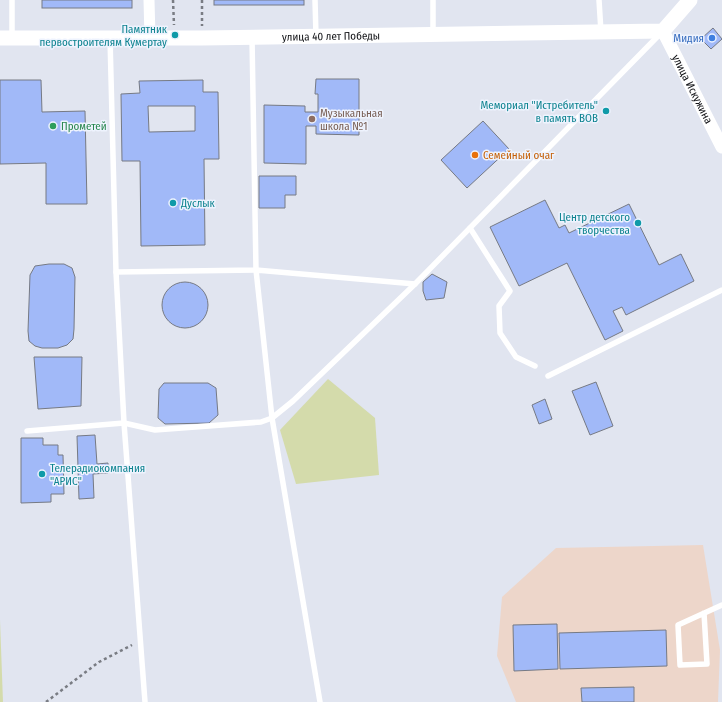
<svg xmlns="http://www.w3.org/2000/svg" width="722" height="702" font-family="'Fira Sans Condensed',sans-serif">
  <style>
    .commercial { fill: #edd6ca }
    .green { fill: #d4dbab }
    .building { fill: #a1b9f8; stroke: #767a84; fill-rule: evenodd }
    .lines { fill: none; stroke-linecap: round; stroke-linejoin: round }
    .path { stroke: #797c83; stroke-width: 2.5; stroke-dasharray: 3 3; stroke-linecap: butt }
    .service { stroke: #fff; stroke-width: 5.5 }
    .minor { stroke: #fff; stroke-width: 11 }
    .tertiary { stroke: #fff; stroke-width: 13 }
    .secondary { stroke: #fff; stroke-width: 15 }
    .culture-dot { fill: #0f9aa8; stroke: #eef3fe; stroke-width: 1.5 }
    .shop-dot { fill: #3f7fe0; stroke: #eef3fe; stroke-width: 1.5 }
    .education-dot { fill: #8d6e63; stroke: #eef3fe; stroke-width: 1.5 }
    .leisure-dot { fill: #2e9e5b; stroke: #eef3fe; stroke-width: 1.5 }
    .food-dot { fill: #e8710a; stroke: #eef3fe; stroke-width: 1.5 }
    .labels { text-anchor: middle; stroke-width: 3; stroke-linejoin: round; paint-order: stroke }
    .culture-label { font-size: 11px; fill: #0d838f; stroke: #eef3fe; text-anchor: end }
    .street-label { font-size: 11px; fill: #101115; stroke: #eef3fe }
    .shop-label { font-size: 11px; fill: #366cbe; stroke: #eef3fe; text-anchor: end }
    .education-label { font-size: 11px; fill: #785e54; stroke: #eef3fe; text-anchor: start }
    .leisure-label { font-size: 11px; fill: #27864d; stroke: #eef3fe; text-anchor: start }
    .food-label { font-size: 11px; fill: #c56008; stroke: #eef3fe; text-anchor: start }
  </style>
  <rect width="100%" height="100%" fill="#e1e5f0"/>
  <path class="commercial" d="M703,545L720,650L718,702H516L497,656L502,597L556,548Z"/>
  <g class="green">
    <path d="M328,379L375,418L379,475L296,484L280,430Z"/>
    <path d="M0,620L3,702H0Z"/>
  </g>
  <g class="building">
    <rect x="42" y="0" width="90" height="8"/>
    <rect x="214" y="0" width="90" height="5"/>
    <path d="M713,28L722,39L711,49L701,39Z"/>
    <path d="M316,79H359V135L316,134V126H306V164L264,163V105L305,106V112H318V94H315Z"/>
    <path d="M0,80H41L42,112L85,111L87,204H46V163L0,164Z"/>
    <path d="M203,80V92H218L219,159H204L205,245L141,246L140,161H122L121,94L140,93L139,81ZM148,106H195V131L149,132Z"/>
    <path d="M483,121L509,149L467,188L441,160Z"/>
    <path d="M259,176H296V195H285V208H259Z"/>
    <path d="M545,200L559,228L565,225L569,233L629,204L659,265L681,254L694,281L626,315L622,307L613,311L623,331L605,340L567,263L519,286L490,227Z"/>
    <path d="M49,264H64L72,268L75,277L74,329L73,339L67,345L58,348H42L35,346L29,341L28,331L30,275L35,266Z"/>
    <path d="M432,274L447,282L444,298L426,300L423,291V282Z"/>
    <circle cx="185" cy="305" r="23"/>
    <path d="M34,357H82L81,406L38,409Z"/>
    <path d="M596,382L613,426L590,435L572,391Z"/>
    <path d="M164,383H208L216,388L218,415L209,423L165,424L158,418L159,389Z"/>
    <path d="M545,399L552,419L539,424L532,405Z"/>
    <path d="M95,435L97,464L108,463V473L93,474L94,498L79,499L77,436Z"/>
    <path d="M21,438H43V445H58V455H63L64,494H51V502L21,503Z"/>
    <path d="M557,624L558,669L514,671L513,625Z"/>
    <path d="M666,630L667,666L560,669L559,633Z"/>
    <path d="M634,687V702H582L581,688Z"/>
  </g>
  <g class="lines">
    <g class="path">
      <path d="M173,0L174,25"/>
      <path d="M202,0V26"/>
      <path d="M46,702L99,662L132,645"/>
    </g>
    <g class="service">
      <path d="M12,0V38"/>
      <path d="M315,0L316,36"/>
      <path d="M433,0V35"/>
      <path d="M599,0L601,32"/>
      <path d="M110,38L116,272L256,270L252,38"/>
      <path d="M470,228L510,291L499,306L500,333L516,357L535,366"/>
      <path d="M116,272L124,423L145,702"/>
      <path d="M548,376L722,290"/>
      <path d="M27,431L124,423L155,430L261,422L272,418L293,401L415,284L660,34"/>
      <path d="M704,613L707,664L680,665L678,625L722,605"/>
      <path d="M320,702L272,418L256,270L415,284"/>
    </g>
    <path class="minor" d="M149,0L150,38"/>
    <path class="tertiary" id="s1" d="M663,31L722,147"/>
    <path class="secondary" id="s2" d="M0,38H202L663,31L690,0"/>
  </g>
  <g class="culture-dot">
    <circle cx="175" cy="35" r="4"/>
    <circle cx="606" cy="111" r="4"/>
    <circle cx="173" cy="203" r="4"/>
    <circle cx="638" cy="223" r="4"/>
    <circle cx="42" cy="474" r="4"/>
  </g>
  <circle class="shop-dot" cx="712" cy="38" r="4"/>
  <circle class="education-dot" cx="312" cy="119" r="4"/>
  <circle class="leisure-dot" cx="53" cy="126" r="4"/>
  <circle class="food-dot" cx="475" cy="155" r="4"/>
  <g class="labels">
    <g class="culture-label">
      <text x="167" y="33">Памятник<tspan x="167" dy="13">первостроителям Кумертау</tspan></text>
      <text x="598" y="109">Мемориал "Истребитель"<tspan x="598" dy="13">в память ВОВ</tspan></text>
      <text x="181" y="207" text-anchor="start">Дуслык</text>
      <text x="630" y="221">Центр детского<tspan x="630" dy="13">творчества</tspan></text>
      <text x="50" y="472" text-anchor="start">Телерадиокомпания<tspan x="50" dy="13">"АРИС"</tspan></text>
    </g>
    <g class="street-label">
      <text dy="4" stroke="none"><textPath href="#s2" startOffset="331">улица 40 лет Победы</textPath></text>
      <text dy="4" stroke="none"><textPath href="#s1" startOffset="65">улица Искужина</textPath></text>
    </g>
    <g class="shop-label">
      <text x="704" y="42">Мидия</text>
    </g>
    <g class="education-label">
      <text x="320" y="117">Музыкальная<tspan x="320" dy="13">школа №1</tspan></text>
    </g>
    <g class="leisure-label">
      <text x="61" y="130">Прометей</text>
    </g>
    <g class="food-label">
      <text x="483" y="159">Семейный очаг</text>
    </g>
  </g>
</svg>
